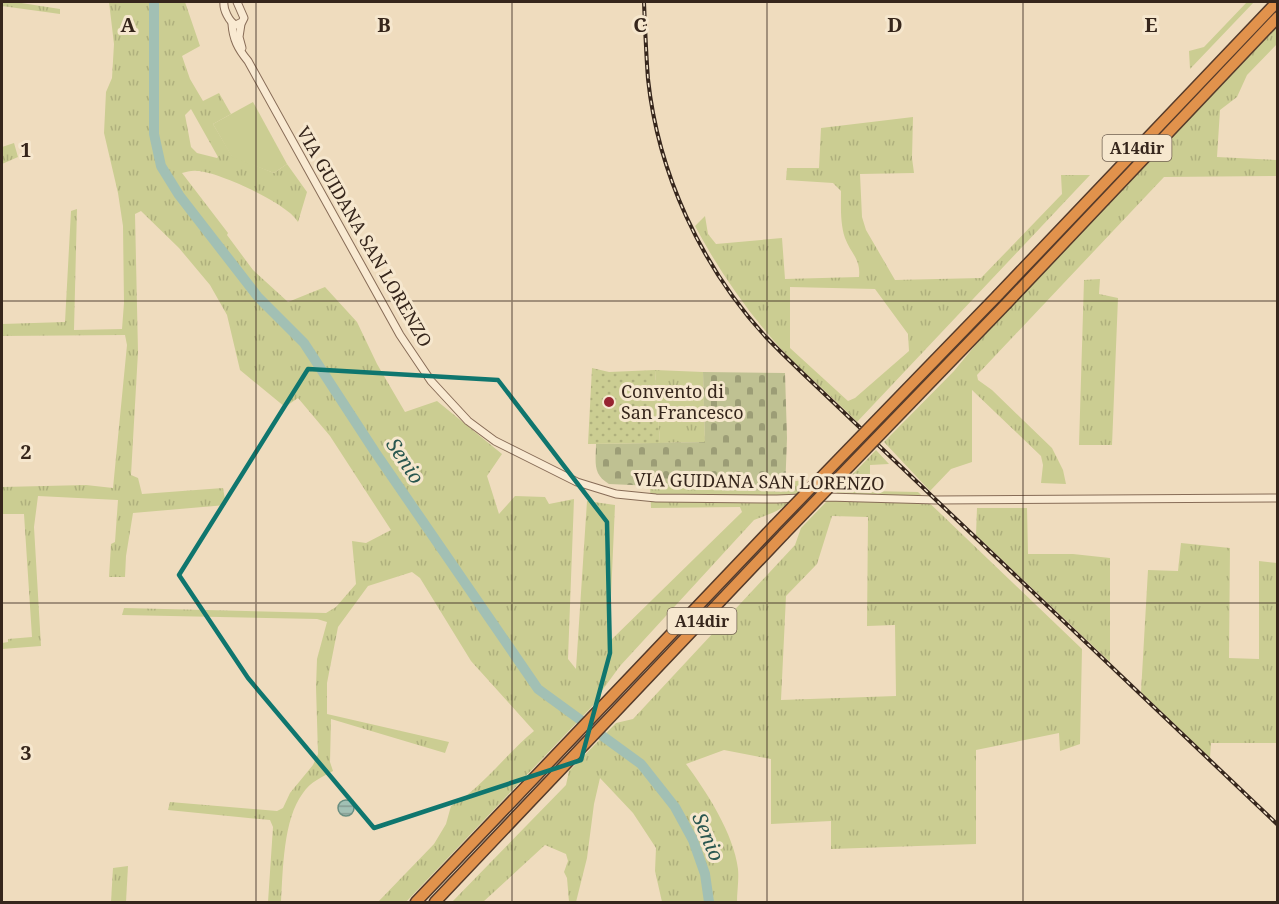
<svg xmlns="http://www.w3.org/2000/svg" width="1279" height="904" font-family="'Noto Serif',serif">
  <style>
    .grass { fill: url(#grass-tufts); fill-rule: evenodd }
    .cemetery { fill: url(#cemetery-stones) }
    .garden { fill: url(#garden-dots) }
    .pitch { fill: #cbcd92 }
    .water { fill: url(#water-rules); stroke: #698e81; stroke-width: 1.5 }
    .lines { fill: none; stroke-linecap: round; stroke-linejoin: round }
    .river { stroke: #a2c0b4; stroke-width: 10 }
    .minor-casing { stroke: #876c57; stroke-width: 9 }
    .highway-casing { stroke: #553b2b; stroke-width: 13 }
    .minor { stroke: #f9ead2; stroke-width: 7 }
    .highway { stroke: #e1924c; stroke-width: 10 }
    .rail-casing { stroke: #36261c; stroke-width: 4 }
    .rail { stroke: #f6e7ce; stroke-width: 1.5; stroke-dasharray: 4.5; stroke-linecap: butt }
    .highway-bridge-casing { stroke: #553b2b; stroke-width: 13; stroke-linecap: butt }
    .highway-bridge { stroke: #e1924c; stroke-width: 10 }
    .marked { fill: none; stroke: #0f766e; stroke-width: 4.5; stroke-linejoin: round }
    .grid { fill: none; stroke: #36261c; stroke-width: 1.5; stroke-opacity: 0.55 }
    .poi-dot { fill: #972531; stroke: #f6e7ce; stroke-width: 2 }
    .labels { text-anchor: middle; stroke-width: 6; stroke-linejoin: round; paint-order: stroke }
    .shield { fill: #f6e7ce; stroke: #706051; stroke-width: 1.5 }
    .shield-label { font-size: 16px; font-weight: bold; fill: #36261c }
    .street-label { font-size: 18px; fill: #36261c; stroke: #f6e7ce }
    .poi-label { font-size: 18px; fill: #36261c; stroke: #f6e7ce; text-anchor: start }
    .water-label { font-size: 20px; font-style: italic; fill: #2a5750; stroke: #f6e7ce }
    .grid-label { font-size: 20px; text-anchor: middle; font-weight: bold; fill: #36261c; stroke: #f6e7ce; stroke-width: 6; stroke-linejoin: round; paint-order: stroke }
  </style>
  <defs>
    <pattern id="grass-tufts" width="24" height="20" patternUnits="userSpaceOnUse" patternTransform="scale(1.5)"><rect width="24" height="20" fill="#cbcd92"/><path d="M3 7l-1-3M5 7V3M7 7l1-3M15 17l-1-3M17 17v-4M19 17l1-3" fill="none" stroke="#afb07d"/></pattern>
    <pattern id="cemetery-stones" width="16" height="16" patternUnits="userSpaceOnUse" patternTransform="scale(1.5)"><rect width="16" height="16" fill="#bfc192"/><path d="M2 7V4a2 2 0 0 1 4 0v3zM10 15v-3a2 2 0 0 1 4 0v3z" fill="#9c9d76"/></pattern>
    <pattern id="garden-dots" width="8" height="8" patternUnits="userSpaceOnUse" patternTransform="scale(1.5)"><rect width="8" height="8" fill="#cbcd92"/><path d="M2 2h.1M6 6h.1" fill="none" stroke="#afb07d" stroke-width="1.8" stroke-linecap="round"/></pattern>
    <pattern id="water-rules" width="6" height="5" patternUnits="userSpaceOnUse" patternTransform="scale(1.5)"><rect width="6" height="5" fill="#a2c0b4"/><path d="M0 2.5h6" fill="none" stroke="#859c92"/></pattern>
  </defs>
  <rect width="100%" height="100%" fill="#efdcbe"/>
  <g class="grass">
    <path d="M2,2H15L60,9V14L2,6Z"/>
    <path d="M109,2H185L200,46L182,56L190,79L203,101L219,93L231,114L213,124L232,156L274,173L287,164L307,192L298,222C289,204 217,171 197,171C192,170 187,172 182,173L228,233L227,235L253,270L288,302L325,287L357,322L377,364L405,412L437,401L502,454L487,476L499,514L515,496L545,497L549,504L574,499L568,659L576,669L587,501L615,505L609,642L742,512L740,507L651,508L650,486L785,492V482L807,480C791,506 781,510 754,520L620,666L601,692V697L406,902H378L434,844L446,824L451,806C480,790 507,753 534,731L471,661L420,578L412,572L368,586L338,627L327,683V714L449,742L445,753L331,719L330,762L333,771C322,777 310,782 303,793C283,819 283,871 281,902H268L273,827L270,820L168,810L170,802L277,811L283,808L290,793L313,765L318,754L316,687L317,659L327,622L317,619L122,615L124,608L326,613L336,607L356,584L352,541L366,543L391,530L330,436L298,398L285,407L240,370L227,315L210,285L179,248L141,211L135,214L138,352L131,475L138,478L142,494L223,488L226,505L133,513L126,556L125,577H109L111,544L115,542L118,500L38,496L34,527L41,646L2,649V643L8,642V639L32,637L24,514H2V487L86,485L113,488L127,345L125,335L2,336V324L65,322L71,211L77,209L74,330L122,329L124,303L123,226L118,193L104,133L106,92L112,78L114,44ZM191,109L218,157L217,158L197,153L191,147L185,115Z"/>
    <path d="M1247,2H1254L1190,69L1189,51L1204,47Z"/>
    <path d="M1277,27V44L1247,75L1237,97L1220,110L1217,157L1277,160V176L1164,177L977,375L978,380L992,390L1052,448L1063,470L1066,484L1041,483L1043,465L1041,456L972,390V462L951,469L930,491L884,442L954,371L983,336Z"/>
    <path d="M913,117L912,158L914,173L860,174L862,217L866,230L895,280L981,278L1062,194L1061,175H1090L857,422C833,397 807,376 783,351C748,313 719,271 695,226L705,216L708,234L716,244L782,238L785,279L859,277C861,259 851,254 845,238C840,223 841,206 841,191L833,183L786,180L787,168H819L821,128ZM790,287L875,289L908,334L909,351L855,398L848,401L790,348Z"/>
    <path d="M14,143L18,157L2,164V147Z"/>
    <path d="M1100,279L1099,294L1118,298L1112,445H1079L1084,280Z"/>
    <path d="M655,370L703,372L705,442L660,443Z"/>
    <path d="M876,450L889,464L870,465V491L918,492L1082,649L1080,744L1060,751L1059,733L976,750V844L831,849V821L771,824V759L724,750L686,764C706,791 734,834 738,869C739,880 737,892 737,902H662L655,871L656,848L633,813L600,778L594,804L587,858L576,902H569L567,878L564,872L568,861L566,854L545,845L483,902H452L566,785L569,771L616,723L633,719L795,545L801,528ZM832,516L868,517L867,626L895,625L896,696L781,700L786,596L817,564Z"/>
    <path d="M977,508H1027L1028,554H1073L1110,558V662L976,535Z"/>
    <path d="M1181,543L1230,548L1229,658L1259,659V561L1277,563V743H1211L1210,758L1141,692L1148,570L1178,571Z"/>
    <path d="M128,866L126,902H111L113,868Z"/>
  </g>
  <path class="cemetery" d="M703,372L785,373L787,438L785,492L609,484C592,474 596,462 596,444L705,442Z"/>
  <path class="garden" d="M592,368L609,372L655,370L660,443L588,444Z"/>
  <path class="pitch" d="M253,102L287,164L274,173L232,157L213,124Z"/>
  <circle class="water" cx="346" cy="808" r="8"/>
  <g class="lines">
    <path class="river" d="M154,2V134L161,166L179,195L258,297L304,343L375,452L538,689L641,764L675,807L693,840L705,874L709,902"/>
    <g class="minor-casing">
      <g id="minor">
        <path d="M224,2C223,9 229,22 236,25L242,22L244,18L237,2"/>
        <path d="M232,24C233,39 238,49 248,61L400,335L431,381L468,421L495,441L577,482L616,494L656,498L777,499L827,497L936,500L1278,498"/>
        <path d="M241,24L239,37L242,48"/>
      </g>
    </g>
    <g class="highway-casing">
      <g id="highway">
        <path d="M998,295L1277,2"/>
        <path d="M1007,303L1278,17"/>
        <path d="M416,902L774,526"/>
        <path d="M435,902L784,534"/>
      </g>
    </g>
    <use href="#minor" class="minor"/>
    <use href="#highway" class="highway"/>
    <g class="rail-casing">
      <path id="rail" d="M644,2C645,27 646,53 648,79C658,173 701,266 765,336C787,359 811,381 834,403L1278,825"/>
    </g>
    <use href="#rail" class="rail"/>
    <g class="highway-bridge-casing">
      <g id="highway-bridge">
        <path d="M774,526L998,295"/>
        <path d="M784,534L1007,303"/>
      </g>
    </g>
    <use href="#highway-bridge" class="highway-bridge"/>
  </g>
  <path class="marked" d="M308,369L498,380L607,522L610,653L581,760L374,828L248,678L179,575Z"/>
  <path class="grid" d="M256,2V902M512,2V902M767,2V902M1023,2V902M2,301H1278M2,603H1278"/>
  <circle class="poi-dot" cx="609" cy="402" r="6"/>
  <g class="labels">
    <g class="shield">
      <rect x="1102.5" y="135" width="69" height="26" rx="4.5"/>
      <rect x="667.5" y="608" width="69" height="26" rx="4.5"/>
    </g>
    <g class="shield-label">
      <text x="1137" y="154">A14dir</text>
      <text x="702" y="627">A14dir</text>
    </g>
    <g class="street-label">
      <text transform="translate(364 237) rotate(60)" y="6">VIA GUIDANA SAN LORENZO</text>
      <text transform="translate(759 482) rotate(1)" y="6">VIA GUIDANA SAN LORENZO</text>
    </g>
    <g class="poi-label">
      <text x="621" y="398">Convento di<tspan x="621" dy="21">San Francesco</tspan></text>
    </g>
    <g class="water-label">
      <text transform="translate(405 461) rotate(56)" y="7">Senio</text>
      <text transform="translate(708 837) rotate(67)" y="7">Senio</text>
    </g>
  </g>
  <g class="grid-label">
    <text x="128" y="32">A</text>
    <text x="384" y="32">B</text>
    <text x="640" y="32">C</text>
    <text x="895" y="32">D</text>
    <text x="1151" y="32">E</text>
    <text x="26" y="157">1</text>
    <text x="26" y="459">2</text>
    <text x="26" y="760">3</text>
  </g>
  <rect width="1279" height="904" fill="none" stroke="#36261c" stroke-width="6"/>
</svg>
